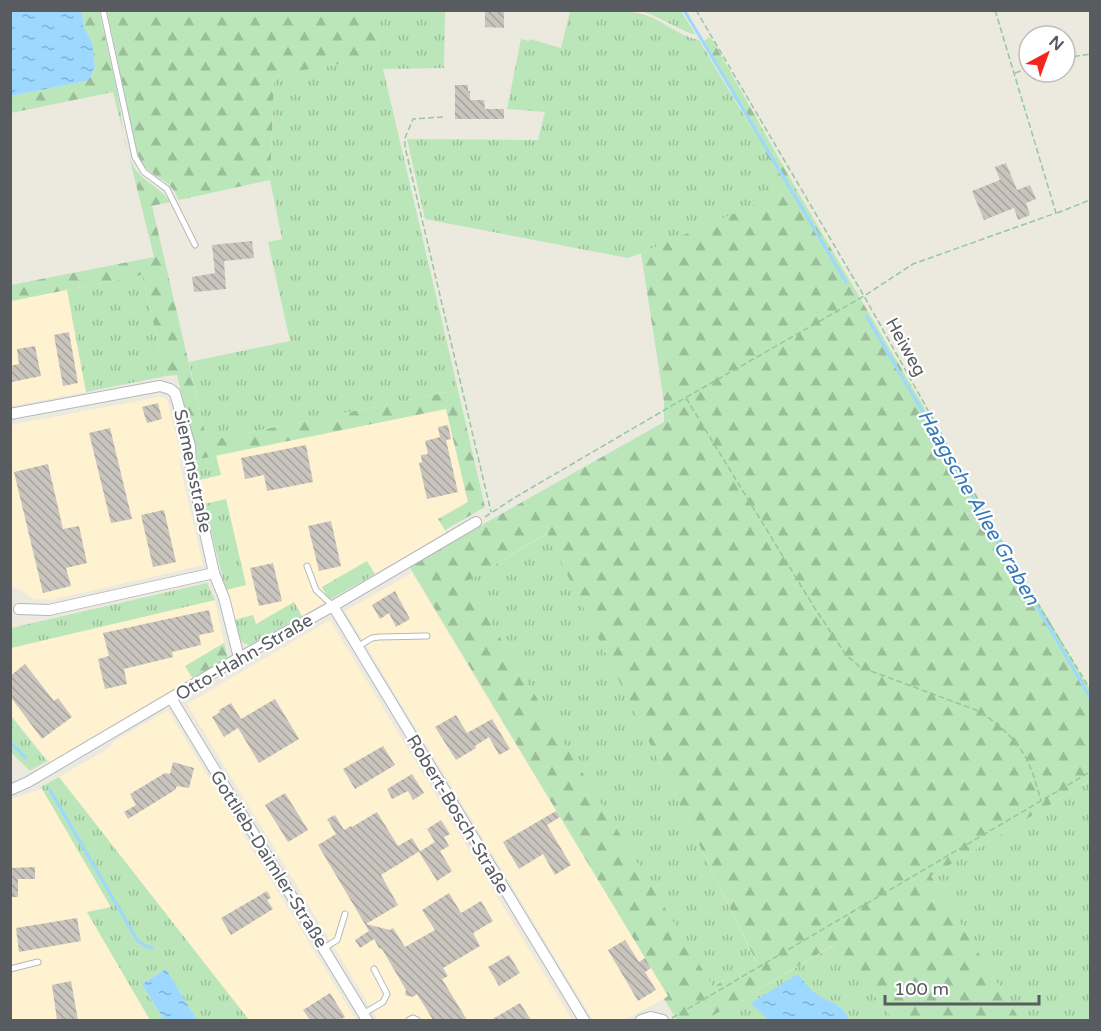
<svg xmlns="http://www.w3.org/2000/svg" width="1101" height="1031" font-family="'Varela Round',sans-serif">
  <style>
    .commercial { fill: #fff2d1 }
    .grass { fill: url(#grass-tufts) }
    .forest { fill: url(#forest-firs); fill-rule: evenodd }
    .water { fill: url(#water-ripples) }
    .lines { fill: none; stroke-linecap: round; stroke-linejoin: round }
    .stream { stroke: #9cd8ff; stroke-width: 3 }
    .building { fill: url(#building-back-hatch) }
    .service-casing { stroke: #b5b8bd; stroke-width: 7 }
    .minor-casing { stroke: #b5b8bd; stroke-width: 12 }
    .path { stroke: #92c89e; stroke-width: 1.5; stroke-dasharray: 6 3; stroke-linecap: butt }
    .service { stroke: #fff; stroke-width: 5 }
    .minor { stroke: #fff; stroke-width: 10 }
    .labels { text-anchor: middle; stroke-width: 4.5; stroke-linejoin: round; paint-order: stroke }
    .street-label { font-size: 18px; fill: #585c61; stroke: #fff }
    .water-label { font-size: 20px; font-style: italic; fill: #3579b6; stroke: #fff }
  </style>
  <defs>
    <pattern id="grass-tufts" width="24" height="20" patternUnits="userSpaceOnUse" patternTransform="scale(1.5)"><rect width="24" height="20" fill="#bbe6b9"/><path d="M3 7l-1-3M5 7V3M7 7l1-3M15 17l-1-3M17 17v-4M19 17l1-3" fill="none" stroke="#9bbe9a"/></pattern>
    <pattern id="forest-firs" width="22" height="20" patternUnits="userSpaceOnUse" patternTransform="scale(1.5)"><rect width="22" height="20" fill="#bbe6b9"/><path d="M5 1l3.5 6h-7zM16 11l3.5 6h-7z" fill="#9bbe9a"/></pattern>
    <pattern id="water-ripples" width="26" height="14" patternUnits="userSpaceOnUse" patternTransform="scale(1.5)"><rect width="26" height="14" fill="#9cd8ff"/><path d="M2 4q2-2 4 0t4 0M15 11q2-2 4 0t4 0" fill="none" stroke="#82b2d2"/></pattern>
    <pattern id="building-back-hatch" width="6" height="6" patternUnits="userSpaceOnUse" patternTransform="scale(1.5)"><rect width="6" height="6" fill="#c9c5be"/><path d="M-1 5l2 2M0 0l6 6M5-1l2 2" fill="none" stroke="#a6a39e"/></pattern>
  </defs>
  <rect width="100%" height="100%" fill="#ece9df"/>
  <g class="commercial">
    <path d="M67,290L86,392L11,406V301Z"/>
    <path d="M159,397L165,398L168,402L181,456L180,466L203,565L51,600L34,599L19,589L11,587V425Z"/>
    <path d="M446,409L468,502L439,519L446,533L375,574L367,561L322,587L329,600L302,616L294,603L256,625L234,620L226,590L246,585L226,499L204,504L199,480L220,475L216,455Z"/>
    <path d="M412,573L668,996L625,1020H593L345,611Z"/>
    <path d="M215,600L224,643L186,666L193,679L51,764L11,715V648Z"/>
    <path d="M328,621L331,622L572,1020H378L187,704Z"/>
    <path d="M167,711L169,712L356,1020H249L59,777L109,748L114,741Z"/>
    <path d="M42,789L111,908L87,912L150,1020H11V799Z"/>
  </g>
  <g class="grass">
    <path d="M369,11H445L444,68L383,69L458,390L207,441L189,362L290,341L268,242L282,239L270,180L274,82L276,77L281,74L380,57Z"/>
    <path d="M570,11C598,11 627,7 653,18C669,26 681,36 699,40L793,198L628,258L425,219L407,139L538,140L545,112L507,109L521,39L529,41L530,39L561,48Z"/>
    <path d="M642,11H681L696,35C676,29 661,17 642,11Z"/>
    <path d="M142,275L166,376L86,392L67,290Z"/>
    <path d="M216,455L221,475L199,480L195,460Z"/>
    <path d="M226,499L246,585L226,590L204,504Z"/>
    <path d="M548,533L756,962L712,987L466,582Z"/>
    <path d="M367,561L375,574L329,600L322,587Z"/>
    <path d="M207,583L215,600L11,648V628Z"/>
    <path d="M294,602L302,616L250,645C237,643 237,631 234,620L253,615L256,624Z"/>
    <path d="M10,715L47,761L31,770L30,771L11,752Z"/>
    <path d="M59,777L249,1020H197L166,969L142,984L164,1020H150L87,912L111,907L41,787Z"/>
    <path d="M1090,781V1020H1020L931,876Z"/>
    <path d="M835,945L894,1020H708L707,1019Z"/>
  </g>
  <g class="forest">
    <path d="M82,11H99C105,37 111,64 117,91C122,115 122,145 134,167C142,181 159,186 170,202L152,206L207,441L458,390L485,507L445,530L438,519L468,502L446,409L195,460V450L177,375L166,376L142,275L11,301V285L154,257L113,92L11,113V96L86,81L91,76L95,67L92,43L83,25Z"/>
    <path d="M107,11H369L380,57L281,74L276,77L274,82L270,180L179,200C169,178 159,181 145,167C139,160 136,149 134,140Z"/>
    <path d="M709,37L713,41L795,187L1090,690V781L931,876L1020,1020H894L834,945L707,1019L708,1020H677L664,999L668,996L409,566L664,422V402L641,253L787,191L703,42ZM547,533L756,961L713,987L466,582Z"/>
    <path d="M224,643L228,659L193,679L185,666Z"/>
  </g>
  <g class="water">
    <path d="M11,10L82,11L83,25L92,43L95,67L91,76L86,81L11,96Z"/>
    <path d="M166,969L197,1020H164L142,984Z"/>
    <path d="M798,974C803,981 809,988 815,993C825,1002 845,1003 848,1020H768L751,1003Z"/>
  </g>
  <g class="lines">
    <g class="stream">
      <path d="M684,10L846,282"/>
      <path d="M867,317L1090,697"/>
      <path d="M10,742L26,758"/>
      <path d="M50,790L137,940L145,946L152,948"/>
    </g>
  </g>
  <g class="building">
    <path d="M485,10H504V28L485,27Z"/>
    <path d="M455,85H468V91H470V100H484L485,109H504V119H455Z"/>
    <path d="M1006,163L1017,190L1030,185L1036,199L1026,203L1030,215L1018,220L1014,208L984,220L972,191L1000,180L995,167Z"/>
    <path d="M252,241L254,258L224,261L226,289L194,292L192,277L215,273L212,245Z"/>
    <path d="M69,332L78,383L63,386L54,335Z"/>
    <path d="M35,346L41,376L12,382L10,366L19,364L17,349Z"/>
    <path d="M158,403L162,419L147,423L142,407Z"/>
    <path d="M448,425L451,439L446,440L458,492L427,499L419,463L422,462L421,455L428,454L425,441L440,437L438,427Z"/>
    <path d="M110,428L132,519L111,523L89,433Z"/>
    <path d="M306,445L313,482L267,491L264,475L245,479L241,458Z"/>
    <path d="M48,464L63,529L79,526L87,563L66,568L71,586L43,593L14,472Z"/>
    <path d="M164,510L176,562L153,567L141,515Z"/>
    <path d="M331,521L341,566L319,571L308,526Z"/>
    <path d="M273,563L282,601L259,606L250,568Z"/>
    <path d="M395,591L410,619L396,627L389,613L380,619L372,605Z"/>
    <path d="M209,610L214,632L199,635L201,645L172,652L173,657L124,669L127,684L105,689L98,659L109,656L103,633Z"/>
    <path d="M25,664L54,701L58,698L72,717L42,739L10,696V676Z"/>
    <path d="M275,699L299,739L259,763L238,728L224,737L212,717L220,712L219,710L231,703L241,719Z"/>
    <path d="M456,715L467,733L492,719L510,749L499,755L489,737L475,746L476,748L456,760L435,727Z"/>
    <path d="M383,746L395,765L355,789L343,769Z"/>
    <path d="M173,762L194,768L189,788L177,786L175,790L128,819L124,812L136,805L130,794L165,773L170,774Z"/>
    <path d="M412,774L424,793L413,800L408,791L392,799L387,789Z"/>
    <path d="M285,793L308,830L288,842L265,805Z"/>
    <path d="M556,811L560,817L547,825L571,865L555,875L543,854L519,869L503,842Z"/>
    <path d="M377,812L398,846L412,838L420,851L381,875L398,905L366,924L390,930L393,928L405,947L435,930L422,910L449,893L461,913L481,901L493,921L473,933L480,946L443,968L448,976L442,979L467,1020H433L417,994L413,997L405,995L406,990L382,949L379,948L374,939L360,948L355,940L369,931L318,845L336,834L327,819L335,815L344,830L351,826L352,827Z"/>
    <path d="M441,820L450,834L444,837L449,846L440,851L452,871L437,881L419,852L435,842L427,829Z"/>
    <path d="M35,867V879H18V897H10V868Z"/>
    <path d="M267,891L271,898L267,900L273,909L231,935L221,918Z"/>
    <path d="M77,918L81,941L19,952L16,928Z"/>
    <path d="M625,940L639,962L645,958L651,968L645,972L656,990L638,1001L608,950Z"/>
    <path d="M509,955L520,973L499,986L488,967Z"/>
    <path d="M71,981L78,1020H57L52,985Z"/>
    <path d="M330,993L345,1017L339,1020H310L303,1010Z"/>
    <path d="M520,1003L531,1020H491Z"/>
  </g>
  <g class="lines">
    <g class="service-casing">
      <g id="service">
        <path d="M103,10L135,157L144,172L167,189L195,245"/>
        <path d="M307,566L316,590L333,606"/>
        <path d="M357,647L372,638L379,637L427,636"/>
        <path d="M324,948L337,940L345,914"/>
        <path d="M10,969L38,962"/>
        <path d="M363,1014L383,1002L387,994L374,969"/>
        <path d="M409,1020L413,1018L417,1020"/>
      </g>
    </g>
    <g class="minor-casing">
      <g id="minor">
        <path d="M10,414L160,386L170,389L175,393L190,446L191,470L214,573L224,598L239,658"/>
        <path d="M333,606L584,1020"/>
        <path d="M19,609L49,610L214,573"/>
        <path d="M171,698L367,1020"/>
        <path d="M10,790L28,782L230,663L333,606L476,522"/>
        <path d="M641,1020L651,1017L663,1020"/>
      </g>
    </g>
    <g class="path">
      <path d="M696,10L864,296L1022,578L1090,689"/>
      <path d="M1065,58L1090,54"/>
      <path d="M1015,73L1029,68"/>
      <path d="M443,117L413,119L405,138V147L491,512"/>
      <path d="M1057,213L1090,200"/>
      <path d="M686,398L814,607L846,655L860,667L976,710C997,722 1019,741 1029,764C1034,775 1037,788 1041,800"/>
      <path d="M485,517L514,498L685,398L864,296L913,264L1056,213L995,10"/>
      <path d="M672,1018L1090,772"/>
    </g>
    <use href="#service" class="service"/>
    <use href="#minor" class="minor"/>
  </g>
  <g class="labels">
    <g class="street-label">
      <text transform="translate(906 347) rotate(61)" y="6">Heiweg</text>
      <text transform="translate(193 471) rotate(78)" y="6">Siemensstraße</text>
      <text transform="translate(244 657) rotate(-30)" y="6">Otto-Hahn-Straße</text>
      <text transform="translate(458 814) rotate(59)" y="6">Robert-Bosch-Straße</text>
      <text transform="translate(269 859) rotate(58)" y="6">Gottlieb-Daimler-Straße</text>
    </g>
    <g class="water-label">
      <text transform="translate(979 507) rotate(60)" y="7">Haagsche Allee Graben</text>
    </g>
  </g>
  <rect width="1101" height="1031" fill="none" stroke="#585c61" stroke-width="24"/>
  <g transform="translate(1047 54) rotate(41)"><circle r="28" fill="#ffffff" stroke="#bcbec0" stroke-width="1.5"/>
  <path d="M0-4.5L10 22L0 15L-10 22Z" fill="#f3251e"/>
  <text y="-9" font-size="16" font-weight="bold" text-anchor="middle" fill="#585c61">N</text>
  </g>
  <path d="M885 995v9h154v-9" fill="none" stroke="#585c61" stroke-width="3"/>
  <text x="894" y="995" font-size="18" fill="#585c61" stroke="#ffffff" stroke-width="4.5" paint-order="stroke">100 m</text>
</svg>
